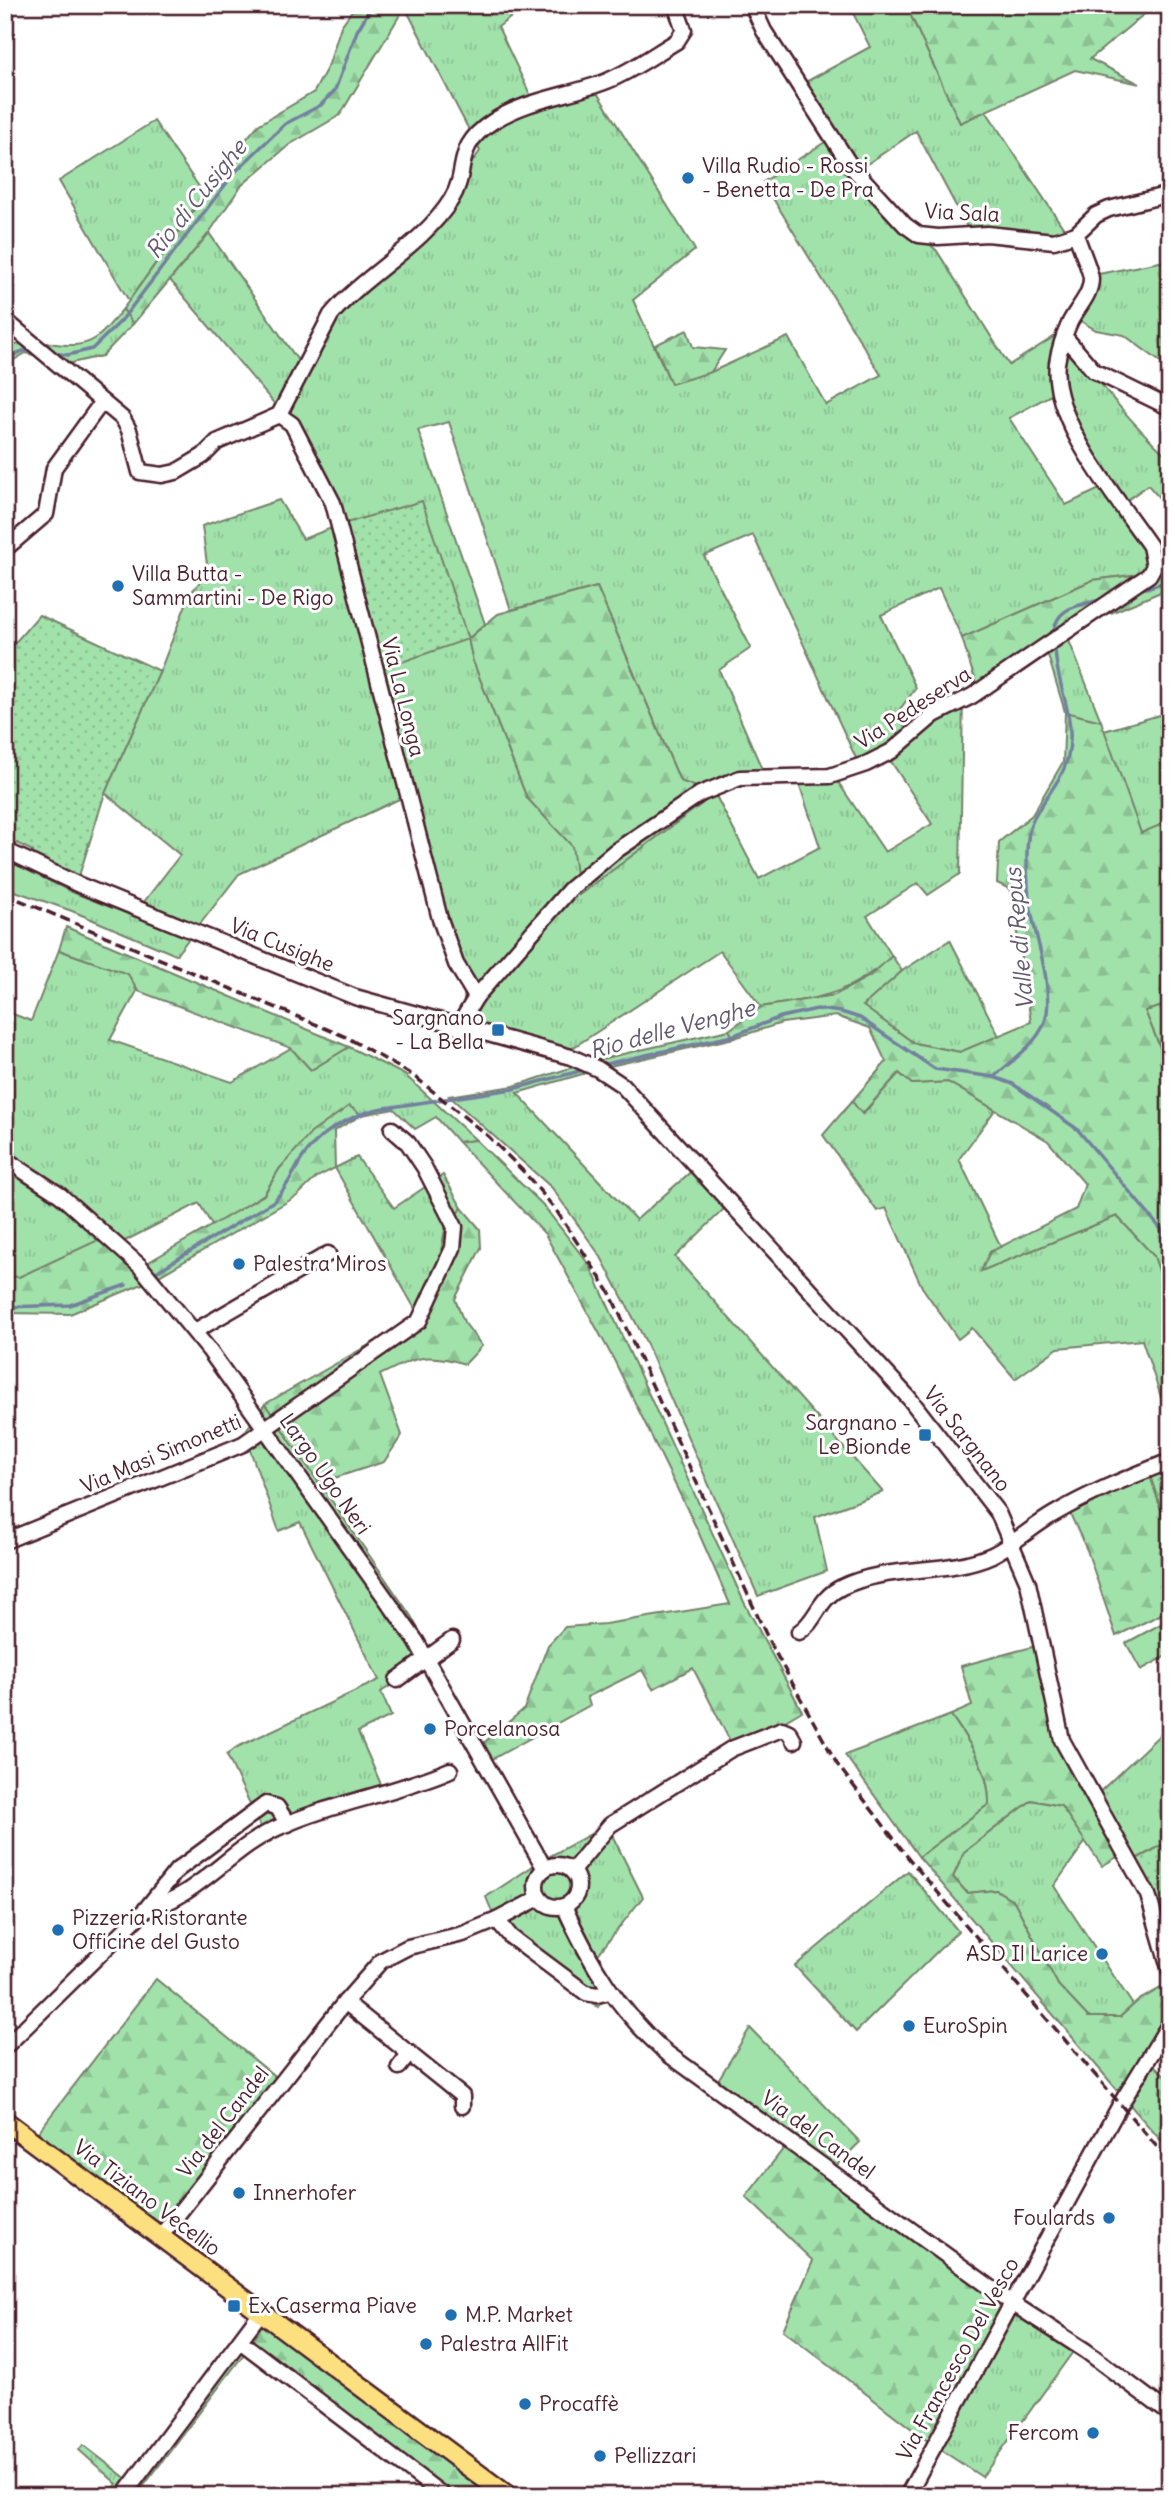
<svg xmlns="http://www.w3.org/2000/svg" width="1175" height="2501" font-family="Delius,sans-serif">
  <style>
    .grass { fill: url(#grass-tufts); stroke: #76806b; stroke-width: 2; fill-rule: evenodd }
    .forest { fill: url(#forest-firs); stroke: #76806b; stroke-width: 2 }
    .park { fill: #a1e2ab; stroke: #76806b; stroke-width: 2 }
    .garden { fill: url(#garden-dots); stroke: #76806b; stroke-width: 2 }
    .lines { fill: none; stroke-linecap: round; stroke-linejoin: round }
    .stream { stroke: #73809e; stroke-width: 3.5 }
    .minor-casing { stroke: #4a1f2b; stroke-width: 19 }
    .major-casing { stroke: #4a1f2b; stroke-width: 23 }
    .minor { stroke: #fff; stroke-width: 14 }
    .major { stroke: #fce080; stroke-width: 18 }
    .rail { stroke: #4a1f2b; stroke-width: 3.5; stroke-dasharray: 10 5; stroke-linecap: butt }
    .poi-dot { fill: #1f6fb2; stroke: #fff; stroke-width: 2.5 }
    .labels { text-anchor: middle; stroke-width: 6; stroke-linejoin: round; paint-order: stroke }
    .poi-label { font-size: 21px; fill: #4a1f2b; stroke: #fff; text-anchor: start }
    .street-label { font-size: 21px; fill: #4a1f2b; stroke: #fff }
    .water-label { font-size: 23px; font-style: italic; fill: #62586e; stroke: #fff }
  </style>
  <defs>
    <pattern id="grass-tufts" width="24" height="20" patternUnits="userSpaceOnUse" patternTransform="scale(1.75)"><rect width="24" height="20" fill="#a1e2ab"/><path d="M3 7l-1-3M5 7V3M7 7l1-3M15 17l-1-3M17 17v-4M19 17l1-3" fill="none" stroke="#8cc193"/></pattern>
    <pattern id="forest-firs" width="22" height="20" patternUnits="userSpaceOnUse" patternTransform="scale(1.75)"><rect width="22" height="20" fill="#a1e2ab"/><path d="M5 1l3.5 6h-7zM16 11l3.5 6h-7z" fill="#8cc193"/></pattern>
    <pattern id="garden-dots" width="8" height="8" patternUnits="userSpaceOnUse" patternTransform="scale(1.75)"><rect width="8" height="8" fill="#a1e2ab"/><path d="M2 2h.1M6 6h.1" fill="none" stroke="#8cc193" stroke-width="1.8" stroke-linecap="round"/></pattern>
  </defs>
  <rect width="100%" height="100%" fill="#fff"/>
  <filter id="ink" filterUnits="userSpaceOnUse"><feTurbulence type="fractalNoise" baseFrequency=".0143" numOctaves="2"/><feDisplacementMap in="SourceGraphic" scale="14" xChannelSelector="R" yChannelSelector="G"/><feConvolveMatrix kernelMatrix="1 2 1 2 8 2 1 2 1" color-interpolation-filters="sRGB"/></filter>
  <g filter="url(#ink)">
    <g class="grass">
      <path d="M404,5H527L498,27L536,107L594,88L695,250L633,300L671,383L711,372L788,337L826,405L881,375L763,182L825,142L793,89L870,47L852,11L862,5H906L960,123L986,111L1066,232L1032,242L972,236L916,131L854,173L937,251L1009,365L1063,331C1094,379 1128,420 1170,459V510L1148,485L1119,506L1159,565L1140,574L1093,580L962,638L939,588L881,615L916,688L894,717L918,739L963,696L960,874L928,895L918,883L867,916L892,956C847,997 818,998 761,1007L720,951L571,1049L466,1023L462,965L412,793L239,874L176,955L72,911L6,888L15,864L72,892L133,916L180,855L105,793L160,671L190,594L208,572L202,526L279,500L303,539L345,523L290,411L277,407L170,280L209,233L306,372L338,315L405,258L480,151ZM1056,392L1106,486L1066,505L1009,418ZM449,422L511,610L597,587L680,781L714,794L580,894L573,846L527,798L473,661L468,639L485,624L418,430ZM753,535L860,767L888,757L932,824L885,852L836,779L797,777L820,847L759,879L715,794L765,776L719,670L751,648L704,556Z"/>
      <path d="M154,121L204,194L129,301L59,181Z"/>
      <path d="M1170,260V369L1124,335L1096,330L1079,320L1099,274Z"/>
      <path d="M123,309L133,324L102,356L67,364L26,353L5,365V349C38,332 69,356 96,338C106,331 115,318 123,309Z"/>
      <path d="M1064,628L1101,721L1065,712L1044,642Z"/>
      <path d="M1170,712V821L1141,834L1104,731Z"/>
      <path d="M950,940L999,1036L960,1052L914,1043L862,1006L902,971Z"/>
      <path d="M59,950L129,974L137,991L110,1040L232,1082L291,1048L311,1070L349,1047L405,1075L476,1140L458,1142L436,1117L415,1129L394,1109L362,1115L349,1106L280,1168L264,1194L213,1227L199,1203L117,1245L56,1261L19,1277L5,1276V1011L31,1021Z"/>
      <path d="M1170,1004V1072L1145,1011Z"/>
      <path d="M729,1030L734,1038L610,1066L517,1093L636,1220L694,1169L728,1205L675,1257L883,1492L815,1517L827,1571L758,1596L644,1338L601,1257L552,1188L449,1096L514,1086L592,1061Z"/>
      <path d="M899,1073L912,1084L948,1082L995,1110L959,1159L1001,1247L990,1252L983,1270L1117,1216L1154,1256L1170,1302V1424L1142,1340L1058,1348L1015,1379L972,1328L958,1339L922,1287L886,1208L877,1211L823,1135L852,1101L863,1114Z"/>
      <path d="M357,1157L394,1208L443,1175L462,1208L446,1225L430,1310L419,1316L335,1168Z"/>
      <path d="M265,1404L411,1616L434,1658L381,1692L391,1716L358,1732L387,1798C348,1809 302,1819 268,1843L227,1755L235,1748L379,1680L300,1522L279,1531L244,1433Z"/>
      <path d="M951,1715C969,1742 990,1770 989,1804L919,1857L845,1755Z"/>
      <path d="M1170,1725V1841L1127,1864L1089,1802Z"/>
      <path d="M1032,1800L1061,1806L1086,1841L1054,1886L1133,2005L1120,2017H1088L1058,1985L1014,1901L996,1890L967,1893L953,1877L964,1852Z"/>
      <path d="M607,1825L643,1897L589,1966L606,1995L598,2007L519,1948L505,1944L486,1897L539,1862Z"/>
      <path d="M908,1871L958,1931L856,2032L795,1966Z"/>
      <path d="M1154,2065L1170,2080V2151L1130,2105Z"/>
      <path d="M1016,2303L1075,2349L982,2477L929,2442Z"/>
      <path d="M263,2323L244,2354L136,2496H108L117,2484L79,2450L83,2445L136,2486Z"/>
    </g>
    <g class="forest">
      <path d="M356,5H404V8L340,115L289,145L241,186L209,233L133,324L123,309L237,150L258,125L314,92L329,64L341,26Z"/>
      <path d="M906,5H1155L1090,59L1140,84L1075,70L960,123Z"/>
      <path d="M687,330L693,347L725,350L711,372L671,384L655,345Z"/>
      <path d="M1170,560V588L1111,613L1084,615L977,687L962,638L1093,580L1140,574Z"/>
      <path d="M597,587L680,781L715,794L579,895L572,846L527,798L473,661L468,639L498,614Z"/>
      <path d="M1065,712L1101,721L1141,833L1170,821V1004L1145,1011L1170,1072V1302L1154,1256L1117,1216L981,1271L990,1252L1076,1209L1085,1184L1048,1141L948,1082L912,1084L899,1073L862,1114L852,1101L886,1062L870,1028L836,1016L782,1023L734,1038L729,1030L761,1007L835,995L870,976L892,956L902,971L863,1006L914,1043L960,1052L1031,1022L1010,889L997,883L999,842L1032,815L1063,762Z"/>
      <path d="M66,927L349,1047L311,1070L291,1048L138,991L128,974L59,950Z"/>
      <path d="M349,1106L362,1115L334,1131L335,1168L317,1177L297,1196L152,1280L70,1314L5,1313V1276L19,1277L96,1241L117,1245L140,1267L264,1195L280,1168L311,1133Z"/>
      <path d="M476,1140L542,1204L590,1266L744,1602L802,1711L735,1751L693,1668L653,1689L642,1670L587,1697L590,1705L487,1762L481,1745L524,1709L548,1645L565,1627L605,1624L730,1604L697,1529L614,1360L545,1234L458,1142Z"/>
      <path d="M462,1208L480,1229L481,1248L455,1299L464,1322L482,1346L465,1364C425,1352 416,1357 380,1375L402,1435L384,1462L319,1483L265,1404L430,1310L446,1225Z"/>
      <path d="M1147,1466L1170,1537V1610L1116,1636L1087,1550L1065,1503Z"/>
      <path d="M1047,1643L1079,1784L1119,1856L1102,1866L1061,1806L1032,1800L964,1852L953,1877L967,1893L996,1890L1014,1901L1058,1985L1088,2017H1120L1139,2000L1170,1983V2039L1130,2105L919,1857L989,1804C990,1770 969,1742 951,1715L972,1706L961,1666Z"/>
      <path d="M156,1979L278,2079L155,2241L29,2144Z"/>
      <path d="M791,2139L1016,2303L929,2442L783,2330L813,2261L746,2197Z"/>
      <path d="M276,2316L521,2496H433L244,2354L263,2323Z"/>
    </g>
    <g class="park">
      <path d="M1170,1619V1654L1141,1670L1126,1643Z"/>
      <path d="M750,2028L860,2142L835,2167L715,2085Z"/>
    </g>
    <g class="garden">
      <path d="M422,501L468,639L382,669L346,523Z"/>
      <path d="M39,615L160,671L105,793L79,876L33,856V851L17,843L13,845L5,841V654Z"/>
      <path d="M1170,1456V1537L1147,1466Z"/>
      <path d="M1170,1841V1974L1150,1908L1127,1864Z"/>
    </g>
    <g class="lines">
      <g class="stream">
        <path d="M432,5L460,9L479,5"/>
        <path d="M51,353L68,355L92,349L121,321L235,172L285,124L321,105L335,90L357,31L370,9L376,5"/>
        <path d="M5,358L23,351H33"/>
        <path d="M1138,590L1170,581"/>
        <path d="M1054,635C1054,606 1081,605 1104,599"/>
        <path d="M601,1065L732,1036L781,1017L817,1009L841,1012L860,1018L935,1069L994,1077L1013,1084L1077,1129L1160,1228L1170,1246"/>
        <path d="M994,1077C1013,1059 1043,1041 1047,1013C1052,972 1029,925 1028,886C1027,868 1025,838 1032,822C1042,800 1063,780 1068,756C1077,714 1055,685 1055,646"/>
        <path d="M156,1272L274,1201C287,1188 292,1175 301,1160C318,1133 348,1117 378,1109L513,1089L587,1069"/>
        <path d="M5,1307L70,1305L126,1285"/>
      </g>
      <g class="minor-casing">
        <g id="minor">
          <path d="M752,5L764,31L850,165L905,225L919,235L938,237L987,234L1054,241L1076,234L1096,215L1109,209L1170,194"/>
          <path d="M5,8L7,5"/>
          <path d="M5,320L123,419L129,430L140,472L162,475L176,472L203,456L217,442L279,415L331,315C366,273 421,247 451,200C470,169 452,148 492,122C527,99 569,96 607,81C632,71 655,54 677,41L684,30L675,5"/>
          <path d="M1064,336L1094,371L1164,405"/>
          <path d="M279,415L292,424L333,503L440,919L456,964L476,997"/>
          <path d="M5,549L46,514L54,468L102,402"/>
          <path d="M5,850L77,884L355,997L571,1057L598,1069L622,1085L909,1398L998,1513L1028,1583L1062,1740L1148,1895L1170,1971"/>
          <path d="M458,1027L476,997L570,889L614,852L700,794L740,778L830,776L866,764L892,751L934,715L972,696L1149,575L1154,566L1150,546C1118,499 1050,420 1057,363C1059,349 1064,335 1070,322C1077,308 1091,295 1091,279C1091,271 1079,245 1076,234"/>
          <path d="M5,1159L60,1195L140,1266L209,1350L416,1641L545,1869"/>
          <path d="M195,1331L328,1254"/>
          <path d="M5,1541L243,1444L419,1321L453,1248L455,1227L424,1167L408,1143L392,1129"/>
          <path d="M799,1632C817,1621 818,1598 842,1587C889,1564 945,1576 992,1555C1014,1544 1033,1526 1054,1514C1091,1492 1130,1477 1170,1461"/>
          <path d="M397,1680L452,1640"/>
          <circle cx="557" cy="1886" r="21"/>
          <path d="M572,1871L610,1825L731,1749L782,1729L789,1732L794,1741"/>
          <path d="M564,1906C590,1964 619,2012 668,2054L1012,2303L1086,2351L1170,2414"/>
          <path d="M145,1910C196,1898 230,1849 277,1828C332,1803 394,1794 450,1770"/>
          <path d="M497,1920L511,1937L586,1993L597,1995L609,1992"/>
          <path d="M345,2002L462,2096V2106"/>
          <path d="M5,2047L145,1910L177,1870L266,1804L277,1807L288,1824"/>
          <path d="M399,2067L410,2053"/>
          <path d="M160,2237L345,2002L381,1961L408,1947L463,1934L497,1920L539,1898"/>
          <path d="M240,2341L444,2496"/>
          <path d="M123,2496L261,2312"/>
          <path d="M907,2496L1120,2105L1170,2023"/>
        </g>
      </g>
      <g class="major-casing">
        <path id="major" d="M5,2121L508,2496"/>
      </g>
      <use href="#minor" class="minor"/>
      <use href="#major" class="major"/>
      <path class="rail" d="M5,894L346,1037L414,1076L489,1137L524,1172L556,1210L610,1293L770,1643L837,1764L910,1860L1170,2162"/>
    </g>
  </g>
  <g class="poi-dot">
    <circle cx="688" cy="178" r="7"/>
    <circle cx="118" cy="586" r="7"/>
    <rect x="491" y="1023" width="14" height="14" rx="3.5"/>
    <circle cx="239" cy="1264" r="7"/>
    <rect x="918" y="1428" width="14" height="14" rx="3.5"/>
    <circle cx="430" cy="1729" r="7"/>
    <circle cx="58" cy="1930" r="7"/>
    <circle cx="1102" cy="1954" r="7"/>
    <circle cx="909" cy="2026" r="7"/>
    <circle cx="239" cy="2193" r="7"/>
    <circle cx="1109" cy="2218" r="7"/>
    <rect x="227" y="2299" width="14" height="14" rx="3.5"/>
    <circle cx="451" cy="2315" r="7"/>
    <circle cx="426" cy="2344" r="7"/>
    <circle cx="525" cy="2404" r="7"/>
    <circle cx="1093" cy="2433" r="7"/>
    <circle cx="600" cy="2456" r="7"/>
  </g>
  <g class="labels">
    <g class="poi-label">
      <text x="702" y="173">Villa Rudio - Rossi<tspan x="702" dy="24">- Benetta - De Pra</tspan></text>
      <text x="132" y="581">Villa Butta -<tspan x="132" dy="24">Sammartini - De Rigo</tspan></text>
      <text x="484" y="1025" text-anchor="end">Sargnano<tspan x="484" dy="24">- La Bella</tspan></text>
      <text x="253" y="1271">Palestra Miros</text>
      <text x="911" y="1430" text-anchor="end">Sargnano -<tspan x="911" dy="24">Le Bionde</tspan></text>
      <text x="444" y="1736">Porcelanosa</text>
      <text x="72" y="1925">Pizzeria Ristorante<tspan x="72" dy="24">Officine del Gusto</tspan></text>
      <text x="1088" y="1961" text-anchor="end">ASD Il Larice</text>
      <text x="923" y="2033">EuroSpin</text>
      <text x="253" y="2200">Innerhofer</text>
      <text x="1095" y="2225" text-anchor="end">Foulards</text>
      <text x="248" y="2313">Ex Caserma Piave</text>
      <text x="465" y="2322">M.P. Market</text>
      <text x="440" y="2351">Palestra AllFit</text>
      <text x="539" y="2411">Procaffè</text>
      <text x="1079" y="2440" text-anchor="end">Fercom</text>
      <text x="614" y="2463">Pellizzari</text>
    </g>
    <g class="street-label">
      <text transform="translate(962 213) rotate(3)" y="7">Via Sala</text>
      <text transform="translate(403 697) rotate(76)" y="7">Via La Longa</text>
      <text transform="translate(913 708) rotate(-33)" y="7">Via Pedeserva</text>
      <text transform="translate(282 945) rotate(22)" y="7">Via Cusighe</text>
      <text transform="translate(967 1439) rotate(52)" y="7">Via Sargnano</text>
      <text transform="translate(161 1454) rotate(-23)" y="7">Via Masi Simonetti</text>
      <text transform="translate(325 1474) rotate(55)" y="7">Largo Ugo Neri</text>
      <text transform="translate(223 2122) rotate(-52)" y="7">Via del Candel</text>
      <text transform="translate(818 2135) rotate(36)" y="7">Via del Candel</text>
      <text transform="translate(147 2198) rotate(37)" y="7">Via Tiziano Vecellio</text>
      <text transform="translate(958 2359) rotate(-61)" y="7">Via Francesco Del Vesco</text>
    </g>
    <g class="water-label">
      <text transform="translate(196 199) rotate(-51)" y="8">Rio di Cusighe</text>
      <text transform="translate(1019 939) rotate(-95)" y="8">Valle di Repus</text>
      <text transform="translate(672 1029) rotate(-15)" y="8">Rio delle Venghe</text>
    </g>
  </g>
  <rect width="1175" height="2501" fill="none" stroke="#fff" stroke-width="28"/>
  <rect x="14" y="14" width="1147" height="2473" fill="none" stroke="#4a1f2b" stroke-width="2.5" filter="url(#ink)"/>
</svg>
